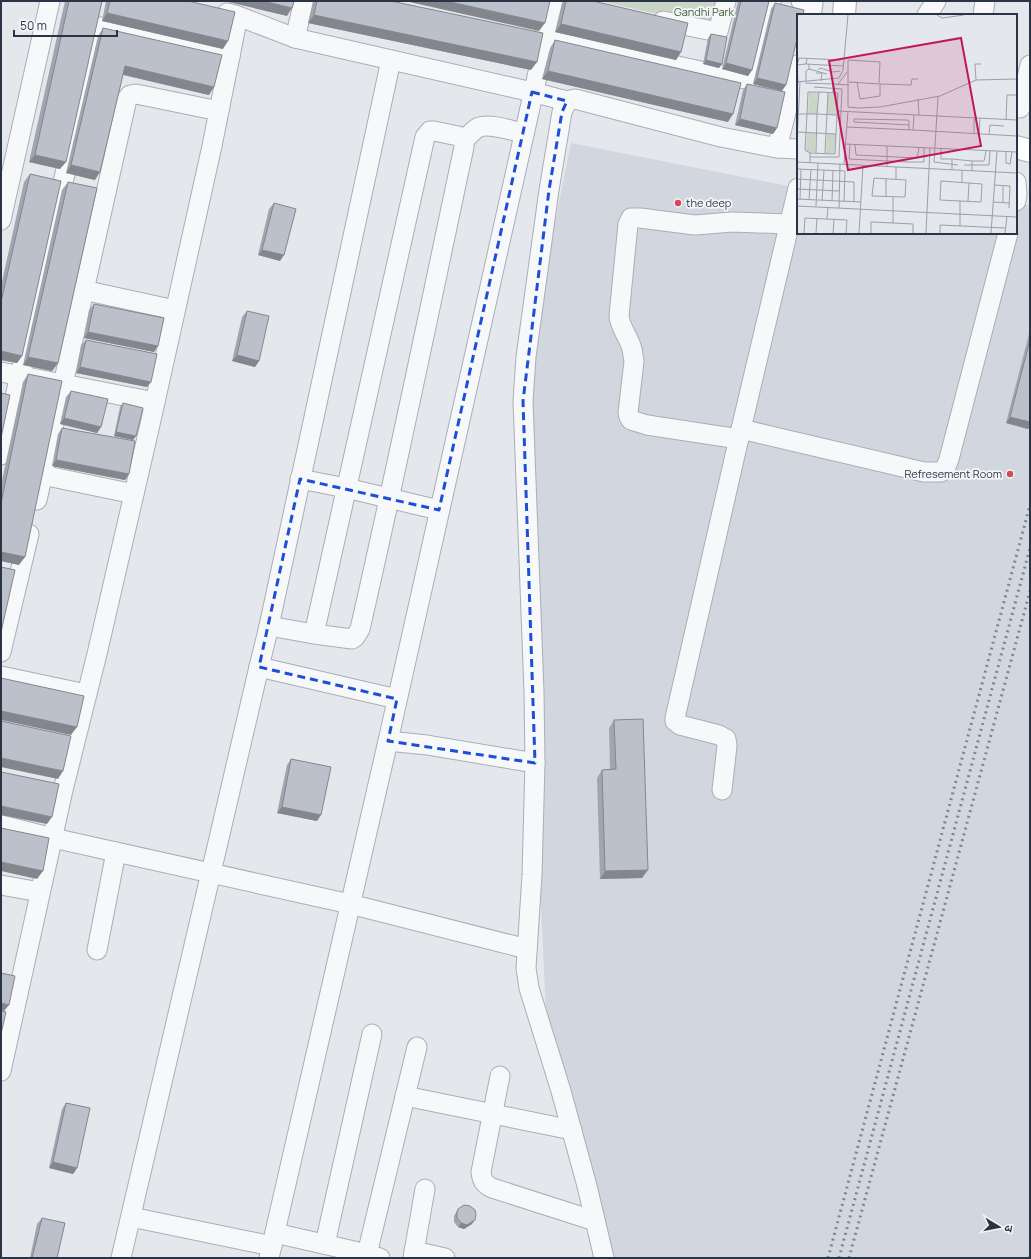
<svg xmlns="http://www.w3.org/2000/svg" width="1031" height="1259" font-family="Manrope,'Noto Sans Devanagari',sans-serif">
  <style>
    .built { fill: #d2d6de }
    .green { fill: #c9d6c5 }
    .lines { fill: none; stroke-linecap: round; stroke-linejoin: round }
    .minor-casing { stroke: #a9aeb7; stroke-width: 21 }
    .major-casing { stroke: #a3abb8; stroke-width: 24 }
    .minor { stroke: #f7f8fa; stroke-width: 19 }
    .major { stroke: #fff; stroke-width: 22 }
    .rail { stroke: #7d8696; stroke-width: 3; stroke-dasharray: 2 4; stroke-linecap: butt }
    .wall { fill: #a1a5ae }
    .shaded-wall { fill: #83868d }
    .building { fill: #bbc0ca; stroke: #83868d }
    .marked { fill: none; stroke: #1d4ed8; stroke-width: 3; stroke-dasharray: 8 5; stroke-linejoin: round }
    .poi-dot { fill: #d1495b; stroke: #f4f6f9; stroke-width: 1.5 }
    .labels { text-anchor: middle; stroke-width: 3.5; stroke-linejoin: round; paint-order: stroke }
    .park-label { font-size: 11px; fill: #3f6138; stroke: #f4f6f9 }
    .poi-label { font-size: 11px; fill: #2b3445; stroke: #f4f6f9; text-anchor: start }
    .inset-road { fill: none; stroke: #9a9fa9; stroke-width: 1 }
    .view { fill: #c2185b; fill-opacity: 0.15; stroke: #c2185b; stroke-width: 2 }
    .inset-edge { fill: none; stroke: #2b3445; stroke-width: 2 }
  </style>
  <rect width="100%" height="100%" fill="#e4e7ec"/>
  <path class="built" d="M571,143L798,188V233H1016V202L1030,206V1258H600L548,1052L517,409Z"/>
  <path class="green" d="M600,1H720L714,27Z"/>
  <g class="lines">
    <g class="minor-casing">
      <g id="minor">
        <path d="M801,1L813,4L811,15"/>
        <path d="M227,13L238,16L295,38L532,92L567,101"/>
        <path d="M927,15L936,1"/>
        <path d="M983,15L985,1"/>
        <path d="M663,21L718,32L726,1"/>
        <path d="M543,37L710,73L751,80L753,78L756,71L771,1"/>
        <path d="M295,38L304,1"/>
        <path d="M391,60L269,626L259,667L397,699"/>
        <path d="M1020,108L1030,65"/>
        <path d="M464,140C469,136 473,130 479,127C490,123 512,131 524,133"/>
        <path d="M777,148L798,65"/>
        <path d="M1016,182L1017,195L1016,201"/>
        <path d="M798,188L741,429L924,472H941L946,467L949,459L1008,233"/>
        <path d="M1,220L50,1"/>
        <path d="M83,290L175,310"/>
        <path d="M1,372L155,402"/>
        <path d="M739,439L647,425L631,420L629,417L628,413L634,361C633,357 633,353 632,349C629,337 620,328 619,316L628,224L631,218H640L695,225L732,222L789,224"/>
        <path d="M1,455C35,316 65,176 94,36L96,30L100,27L111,28L230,57"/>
        <path d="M42,475L134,494"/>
        <path d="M300,479L346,488L439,510"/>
        <path d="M37,500L127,99L130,95L136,94L219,111"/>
        <path d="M269,626L314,634L352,639L355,637L360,629C397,468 430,307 464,147V140L458,136L434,131H430L425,137L314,634"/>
        <path d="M1,652L29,534"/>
        <path d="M1,676L86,694"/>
        <path d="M388,741L427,745L535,763"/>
        <path d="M722,790L727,746L726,739L719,735L680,725L675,721V718L741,429"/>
        <path d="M1,825L53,838L350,904L527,949"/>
        <path d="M1,885L40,892"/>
        <path d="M97,950L116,852"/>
        <path d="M1,1071L63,790L97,654L149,429L212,146L238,16"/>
        <path d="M500,1076L481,1172C482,1181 484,1184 492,1188L595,1221"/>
        <path d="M405,1096L572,1130"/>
        <path d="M131,1217L272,1246"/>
        <path d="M275,1233L367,1254L380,1258"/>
        <path d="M325,1244L372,1034"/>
        <path d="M414,1251L445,1258"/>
        <path d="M367,1254L417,1047"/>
        <path d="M121,1258L259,667"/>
        <path d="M269,1258L388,741L554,1"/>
        <path d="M413,1258L425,1189"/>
        <path d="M604,1258L587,1186L561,1091L529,988L526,968L532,875L535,763L534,692L523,401L526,357L549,190L562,112L567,101L575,99L721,137L777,148L798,149"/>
      </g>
    </g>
    <g class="major-casing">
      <g id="major">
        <path d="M844,15L845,1"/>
        <path d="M1016,147L1030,151"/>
      </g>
    </g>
    <use href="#minor" class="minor"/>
    <use href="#major" class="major"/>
    <g class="rail">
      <path d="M828,1258L1030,505"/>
      <path d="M839,1258L1030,548"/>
      <path d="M849,1258L1030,591"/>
      <path d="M1030,1258V1254"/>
    </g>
  </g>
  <g class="wall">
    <path d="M65,1H102L60,169L29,162Z"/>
    <path d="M106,1H188L223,49L102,21Z"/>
    <path d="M313,1H391L531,70L308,23Z"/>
    <path d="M563,1H566L681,52L676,60L555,32L562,3Z"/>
    <path d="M738,1H769L752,70L748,76L722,69Z"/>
    <path d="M775,3L782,91L753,84L771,9Z"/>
    <path d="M103,28L209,95L123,75L95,180L66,173L98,36Z"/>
    <path d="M711,34L722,64L719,68L703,64L708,38Z"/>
    <path d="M555,40L728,122L542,79L550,48Z"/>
    <path d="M747,84L777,128L773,134L735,125L743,90Z"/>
    <path d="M30,174L22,356L17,363L1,360V286L24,182Z"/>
    <path d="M68,182L58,363L52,371L23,365L62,190Z"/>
    <path d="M274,203L280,261L258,255L269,209Z"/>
    <path d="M94,304L154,352L84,338L89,310Z"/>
    <path d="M247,311L259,361L255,367L232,361L242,317Z"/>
    <path d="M1030,330V425L1028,429L1006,423Z"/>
    <path d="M86,340L147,387L76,373L81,345Z"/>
    <path d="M28,374L19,565L1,561V485L23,382Z"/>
    <path d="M71,391L101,427L97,433L60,424L66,397Z"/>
    <path d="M123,403L136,436L133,440L114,436L120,407Z"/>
    <path d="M62,428L129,474L125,480L52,466L58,434Z"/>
    <path d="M614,720L642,878L600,879L597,778L602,770L610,769L609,728Z"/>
    <path d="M291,759L317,821L277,813L287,765Z"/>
    <path d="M66,1103L77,1168L73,1174L49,1168L62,1109Z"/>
    <path d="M458,1209L472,1224L464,1229L458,1227L454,1222V1216Z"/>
    <path d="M42,1218L57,1258H30L37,1224Z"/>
  </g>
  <g class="shaded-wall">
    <path d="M224,1H263L292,8L287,16Z"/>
    <path d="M405,1H446L545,23L539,31Z"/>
    <path d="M107,13L228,41L223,49L102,21Z"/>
    <path d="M314,15L537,62L531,70L308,23Z"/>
    <path d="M561,24L681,52L676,60L555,32Z"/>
    <path d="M706,60L722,64L719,68L703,64Z"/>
    <path d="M726,63L752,70L748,76L722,69Z"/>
    <path d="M125,66L214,87L209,95L120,74Z"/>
    <path d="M548,71L733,114L728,122L542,79Z"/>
    <path d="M757,78L786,85L782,91L753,84Z"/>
    <path d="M740,119L777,128L773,134L735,125Z"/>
    <path d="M35,155L66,162L60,169L29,162Z"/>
    <path d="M71,165L100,172L95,180L66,173Z"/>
    <path d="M262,250L284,255L280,261L258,255Z"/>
    <path d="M88,332L158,346L154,352L84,338Z"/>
    <path d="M1,351L22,356L17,363L1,360Z"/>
    <path d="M237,355L259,361L255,367L232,361Z"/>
    <path d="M28,357L58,363L52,371L23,365Z"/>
    <path d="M80,367L151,382L147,387L76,373Z"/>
    <path d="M1010,417L1030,422V425L1028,429L1006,423Z"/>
    <path d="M64,418L101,427L97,433L60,424Z"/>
    <path d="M116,432L136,436L133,440L114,436Z"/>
    <path d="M56,460L129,474L125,480L52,466Z"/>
    <path d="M1,552L25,557L19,565L1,561Z"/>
    <path d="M1,711L77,727L71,735L1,720Z"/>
    <path d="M1,758L63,771L58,779L1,767Z"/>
    <path d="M1,806L52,817L47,824L1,815Z"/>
    <path d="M282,807L321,815L317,821L277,813Z"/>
    <path d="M1,862L43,871L37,879L1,871Z"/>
    <path d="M648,870L642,878L600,879L605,871Z"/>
    <path d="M1,1003L9,1005L4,1011L1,1010Z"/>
    <path d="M53,1162L77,1168L73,1174L49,1168Z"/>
    <path d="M475,1220L472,1224L464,1229L458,1227L461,1223Z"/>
  </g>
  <g class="building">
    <path d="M69,1H102L66,162L35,155Z"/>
    <path d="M110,1H188L235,12L228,41L107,13Z"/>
    <path d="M263,1H294L292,8Z"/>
    <path d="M317,1H391L543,33L537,62L314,15Z"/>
    <path d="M446,1H550L545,23Z"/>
    <path d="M566,1H593L688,23L681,52L561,24Z"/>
    <path d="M741,1H769L752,70L726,63Z"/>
    <path d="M775,3L804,10L803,15H798V35L786,85L757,78Z"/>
    <path d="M103,28L222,55L214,87L125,66L100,172L71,165Z"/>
    <path d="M711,34L727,37L722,64L706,60Z"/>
    <path d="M555,40L741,83L733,114L548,71Z"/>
    <path d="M747,84L785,92L777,128L740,119Z"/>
    <path d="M30,174L61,181L22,356L1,351V302Z"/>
    <path d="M68,182L97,188L58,363L28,357Z"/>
    <path d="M274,203L296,209L284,255L262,250Z"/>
    <path d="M94,304L164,318L158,346L88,332Z"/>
    <path d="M247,311L269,316L259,361L237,355Z"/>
    <path d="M86,340L157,354L151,382L80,367Z"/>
    <path d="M1030,340V422L1010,417Z"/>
    <path d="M28,374L62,381L25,557L1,552V503Z"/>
    <path d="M71,391L108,399L101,427L64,418Z"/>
    <path d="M1,393L10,395L1,438Z"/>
    <path d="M123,403L143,408L136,436L116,432Z"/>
    <path d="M62,428L135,441L129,474L56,460Z"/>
    <path d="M1,567L15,570L1,632Z"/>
    <path d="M1,678L84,696L77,727L1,711Z"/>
    <path d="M643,719L648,870L605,871L602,770L616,769L614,720Z"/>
    <path d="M1,721L71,736L63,771L1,758Z"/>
    <path d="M291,759L331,767L321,815L282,807Z"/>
    <path d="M1,772L59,784L52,817L1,806Z"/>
    <path d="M1,828L49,838L43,871L1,862Z"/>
    <path d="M1,973L15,976L9,1005L1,1003Z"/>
    <path d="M1,1011L6,1012L1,1034Z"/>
    <path d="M66,1103L90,1108L77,1168L53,1162Z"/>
    <path d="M464,1205L470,1206L475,1210L476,1214L475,1220L467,1225L461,1223L457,1218V1212L458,1209Z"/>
    <path d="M42,1218L65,1223L57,1258H32Z"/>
  </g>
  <path class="marked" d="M532,92L567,101L562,112L549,190L523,401L535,763L388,741L397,699L259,667L300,479L439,510Z"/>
  <g class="poi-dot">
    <circle cx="678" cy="203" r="4"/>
    <circle cx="1010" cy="474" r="4"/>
  </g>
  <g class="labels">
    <g class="park-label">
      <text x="704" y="16">Gandhi Park</text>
    </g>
    <g class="poi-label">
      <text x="686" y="207">the deep</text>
      <text x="1002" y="478" text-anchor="end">Refresement Room</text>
    </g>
  </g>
  <g transform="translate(797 14)">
    <rect width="220" height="220" fill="#e4e7ec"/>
    <path d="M12,78L21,79L20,100H11ZM31,79L40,80L39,101L30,100ZM10,119H19L18,138H9ZM30,120H39L37,139H29Z" fill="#c9d6c5"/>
    <path class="inset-road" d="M140,1L145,4L167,1M0,48L1,69M1,48L2,44L43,46M9,50L46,52M12,50V55L30,60M0,51L9,50L10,45M21,56L23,54L36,58L43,57M19,59H25L24,67M179,66L178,50H184M9,67V57L12,55M0,68L42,64L46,56L51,1M52,68L82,70L83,48L51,46V93L61,94L83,93L143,82L179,66L220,65M60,68L63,85L83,82V70M8,69L36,70M41,70L50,58M83,70L114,71L115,65H121M22,78H11L10,100H20L22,78L41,79L40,97L220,106M36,79V70L52,71M141,83L137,148L161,151M121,85L122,101M2,100H10L8,136L13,139V149M209,106L210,81H220M112,111L57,108V105L110,106L112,107V116M50,113L116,116L117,101M116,116L220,122M0,118L39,120L38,140L13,139M177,119V104M39,120L40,101M182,120L183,104M192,120L193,111L207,112M0,126L3,68M48,130L220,138M53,130L52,145L111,148H127V134M58,131L59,141L120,144L122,134M144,135V145H155V155M209,138V149L213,150L215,138M19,139L20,100L40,101V97M28,139L31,79M13,143H42L45,75L17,73M155,145L175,147V157M175,147H187L189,137M0,148L220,159M47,150L51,97M167,151H192L193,137M90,152V132M0,155L48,157L47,188M77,164L109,166L108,183L75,182ZM0,165L57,168V188M99,166V153M144,167L185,170L184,188L143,186ZM165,169V156M197,171L213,172L212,194M0,175L42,177M89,183V165M96,183V209L116,210V219M0,185L64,188M3,185L4,155M12,186L14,155M25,187L27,156M35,187L36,156M171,187L172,169M196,188L212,189M206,188V172M0,192L220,203M19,192L21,149M42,194L43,150M30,205L31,193M163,212V187M7,219L8,204L50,206L49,219M19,219L20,205M36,219L37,206M62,219L66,151M74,219V208L96,209M129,219L133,134M143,219V211L208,214M194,219L200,137M208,219L210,202"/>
    <path class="view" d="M164,24L184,132L51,156L32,47Z"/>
    <rect width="220" height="220" class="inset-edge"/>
  </g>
  <rect width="1031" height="1259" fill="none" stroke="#2b3445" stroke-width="4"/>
  <g transform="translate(999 1227) rotate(100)" stroke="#f4f6f9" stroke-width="3" paint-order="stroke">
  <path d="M0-3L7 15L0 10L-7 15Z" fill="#2b3445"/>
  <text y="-6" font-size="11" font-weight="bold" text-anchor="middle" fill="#2b3445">उ</text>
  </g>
  <path d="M14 30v6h103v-6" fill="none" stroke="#2b3445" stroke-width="2"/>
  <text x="20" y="30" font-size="12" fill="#2b3445" stroke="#f4f6f9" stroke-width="3" paint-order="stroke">50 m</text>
</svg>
